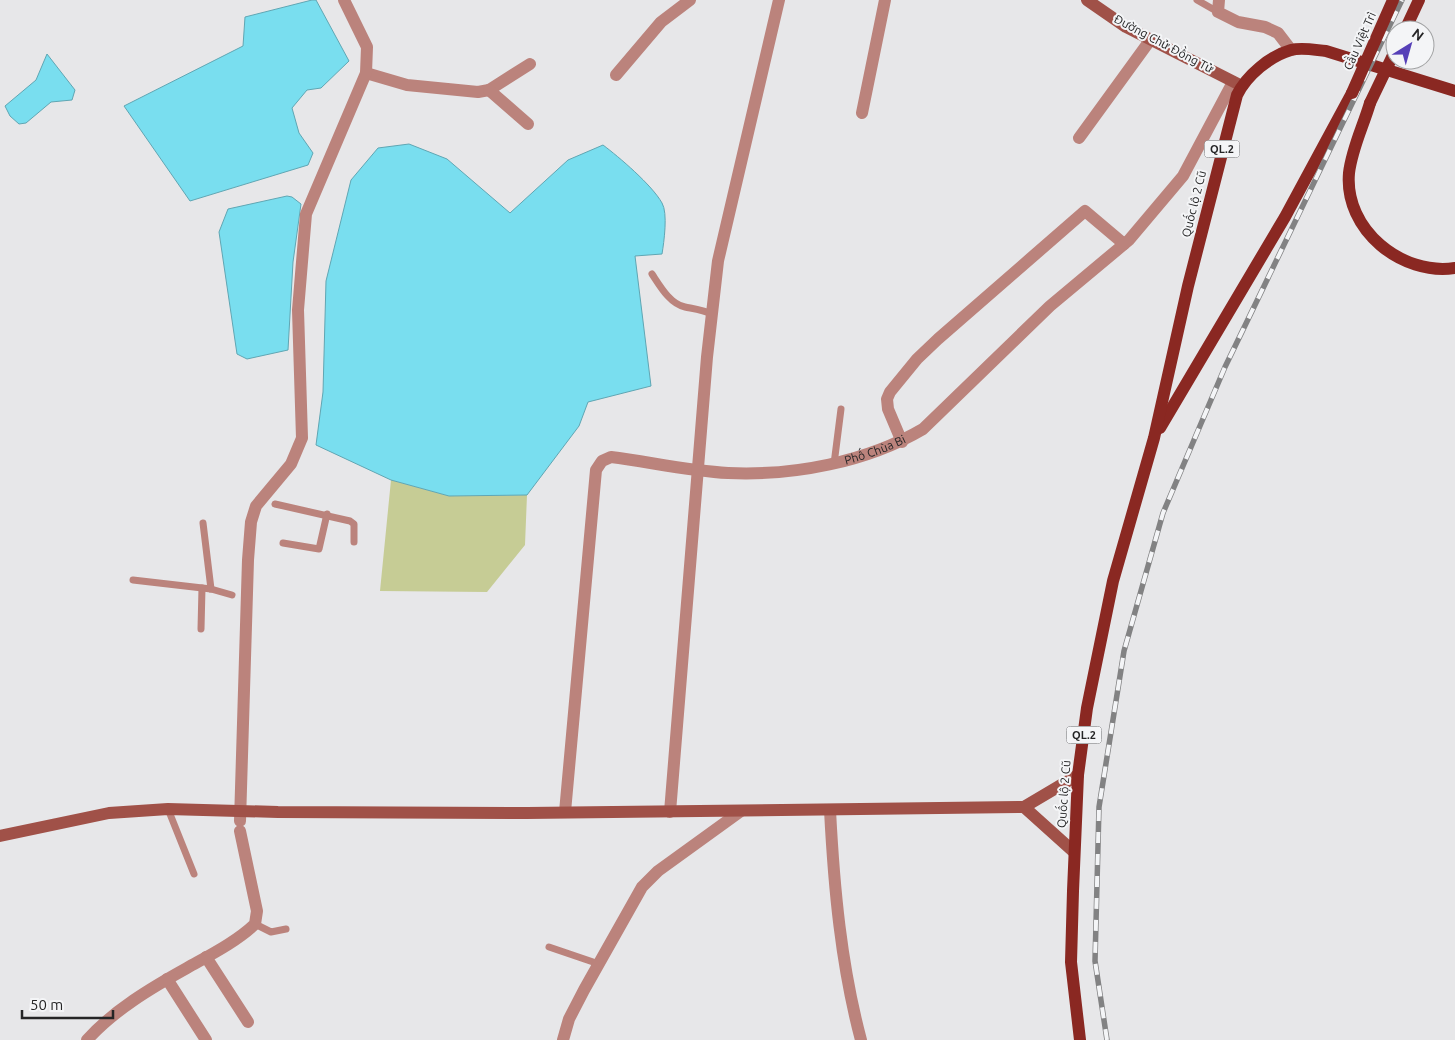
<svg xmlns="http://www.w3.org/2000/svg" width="1455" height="1040" font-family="Ubuntu,sans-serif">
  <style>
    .green { fill: #c6cc95 }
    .water { fill: #79deef; stroke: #60a6b3 }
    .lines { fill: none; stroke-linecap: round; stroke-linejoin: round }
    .lane { stroke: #bb837c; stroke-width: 7 }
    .street { stroke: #bb837c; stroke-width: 12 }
    .secondary { stroke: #a05148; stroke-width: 12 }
    .primary { stroke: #8a2822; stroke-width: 12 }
    .rail-casing { stroke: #828283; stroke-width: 5.5 }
    .rail { stroke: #f4f5f7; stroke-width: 4; stroke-dasharray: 11; stroke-linecap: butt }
    .primary-bridge { stroke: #8a2822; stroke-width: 12 }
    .labels { text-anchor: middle; stroke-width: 4; stroke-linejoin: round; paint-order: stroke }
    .shield { fill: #f4f5f7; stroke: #636365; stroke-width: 1 }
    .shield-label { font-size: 11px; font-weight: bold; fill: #252526 }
    .street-label { font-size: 12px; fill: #252526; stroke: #f4f5f7 }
  </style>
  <rect width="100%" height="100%" fill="#e7e7e9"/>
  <path class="green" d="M391,480L449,496L527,495L525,545L487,592L380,591Z"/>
  <g class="water">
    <path d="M312,0H316L349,61L321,88L307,90L292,108L299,133L313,153L308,165L190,201L124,106L243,46L245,17Z"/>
    <path d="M47,54L75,90L72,100L51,102L26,123L19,124L10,116L5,106L36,80Z"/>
    <path d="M409,144L447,159L510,213L568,160L603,145C619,157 652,185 662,203C668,213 664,242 662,254L635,256L651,386L588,402L579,426L527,495L449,496L391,480L316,445L323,392L326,281L351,180L378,148Z"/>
    <path d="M287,196L292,197L301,204L293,262L288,350L247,359L237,354L219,232L228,209Z"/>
  </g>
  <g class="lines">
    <g class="lane">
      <path d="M1197,0L1218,12"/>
      <path d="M652,274C660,286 670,304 685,307C695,309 703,310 712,314"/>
      <path d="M834,464L841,409"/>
      <path d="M275,504L350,521L354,524V542"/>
      <path d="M203,523L211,589"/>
      <path d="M283,543L319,549L327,514"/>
      <path d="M133,580L211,589L232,595"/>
      <path d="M201,629L202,588"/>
      <path d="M168,809L194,874"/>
      <path d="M255,924L271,932L286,929"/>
      <path d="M549,947L599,964"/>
    </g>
    <g class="street">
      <path d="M1219,0L1218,12L1238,22L1265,27L1278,33L1291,50"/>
      <path d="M366,73L407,85L478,92L489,90L530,64"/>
      <path d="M616,75L661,22L690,0"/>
      <path d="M489,90L528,124"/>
      <path d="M862,113L885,0"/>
      <path d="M1079,138L1151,39"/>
      <path d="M902,442L888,409L887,399L890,392L917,359L938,339L1085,211L1124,244"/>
      <path d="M830,810C834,888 841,965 861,1040"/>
      <path id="s1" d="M565,812L596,470L602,461L611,457C650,462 689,471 728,473C794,476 867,462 923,429L1050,306L1129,240L1183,176L1233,82"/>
      <path d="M670,812L707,357L718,261L779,0"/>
      <path d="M240,821L248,560L251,522L256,506L291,464L302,438L298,310L306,214L366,73L367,47L344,0"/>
      <path d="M206,957L248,1022"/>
      <path d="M167,979L206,1040"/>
      <path d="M87,1040C114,1010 151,988 187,968C210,955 236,942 255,924L257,911L240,831"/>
      <path d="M563,1040L569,1019L584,990L642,887L658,871L741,811"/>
    </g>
    <g class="secondary">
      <path d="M1087,0L1126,27L1242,86"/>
      <path d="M1024,807L1074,852"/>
      <path d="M0,836L109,813L168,809L278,812L527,813L1024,807L1078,775"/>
    </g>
    <g class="primary">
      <path d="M1405,30L1419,0"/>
      <path d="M1370,103C1363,127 1352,148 1349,173C1344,230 1402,276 1455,268"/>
      <path d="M1160,428L1285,217L1352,93"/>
      <path d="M1080,1040L1071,962L1073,891L1078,775L1087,708L1113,581L1154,438L1188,286L1237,95C1247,75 1270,56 1291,50C1302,47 1315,50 1326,51L1455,91"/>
    </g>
    <g class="rail-casing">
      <path id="rail" d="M1107,1040L1095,961L1099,807L1124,651L1163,513L1225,367L1402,0"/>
    </g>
    <use href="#rail" class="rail"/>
    <g class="primary-bridge">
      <path d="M1352,93L1393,0"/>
      <path d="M1370,103L1395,51"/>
    </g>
  </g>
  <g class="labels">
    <g class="shield">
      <rect x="1204.5" y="140.5" width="35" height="17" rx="4"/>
      <rect x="1066.5" y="726.5" width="35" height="17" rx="4"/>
    </g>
    <g class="shield-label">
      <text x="1222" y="153">QL.2</text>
      <text x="1084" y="739">QL.2</text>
    </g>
    <g class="street-label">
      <text transform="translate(1360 41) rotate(-66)" y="4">Cầu Việt Trì</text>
      <text transform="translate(1164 44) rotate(28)" y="4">Đường Chử Đồng Tử</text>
      <text transform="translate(1194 204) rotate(-76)" y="4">Quốc lộ 2 Cũ</text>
      <text dy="4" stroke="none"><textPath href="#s1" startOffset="632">Phố Chùa Bi</textPath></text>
      <text transform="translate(1064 794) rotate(-86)" y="4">Quốc lộ 2 Cũ</text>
    </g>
  </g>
  <g transform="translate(1410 45) rotate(37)"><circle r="24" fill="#f4f5f7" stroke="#a1a2a3"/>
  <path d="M0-4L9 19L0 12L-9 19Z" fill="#5640b8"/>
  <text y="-8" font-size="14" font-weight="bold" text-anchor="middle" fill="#252526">N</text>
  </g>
  <path d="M22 1010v8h91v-8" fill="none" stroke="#252526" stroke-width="2.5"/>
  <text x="30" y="1010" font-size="15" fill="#252526" stroke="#f4f5f7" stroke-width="4" paint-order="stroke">50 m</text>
</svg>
